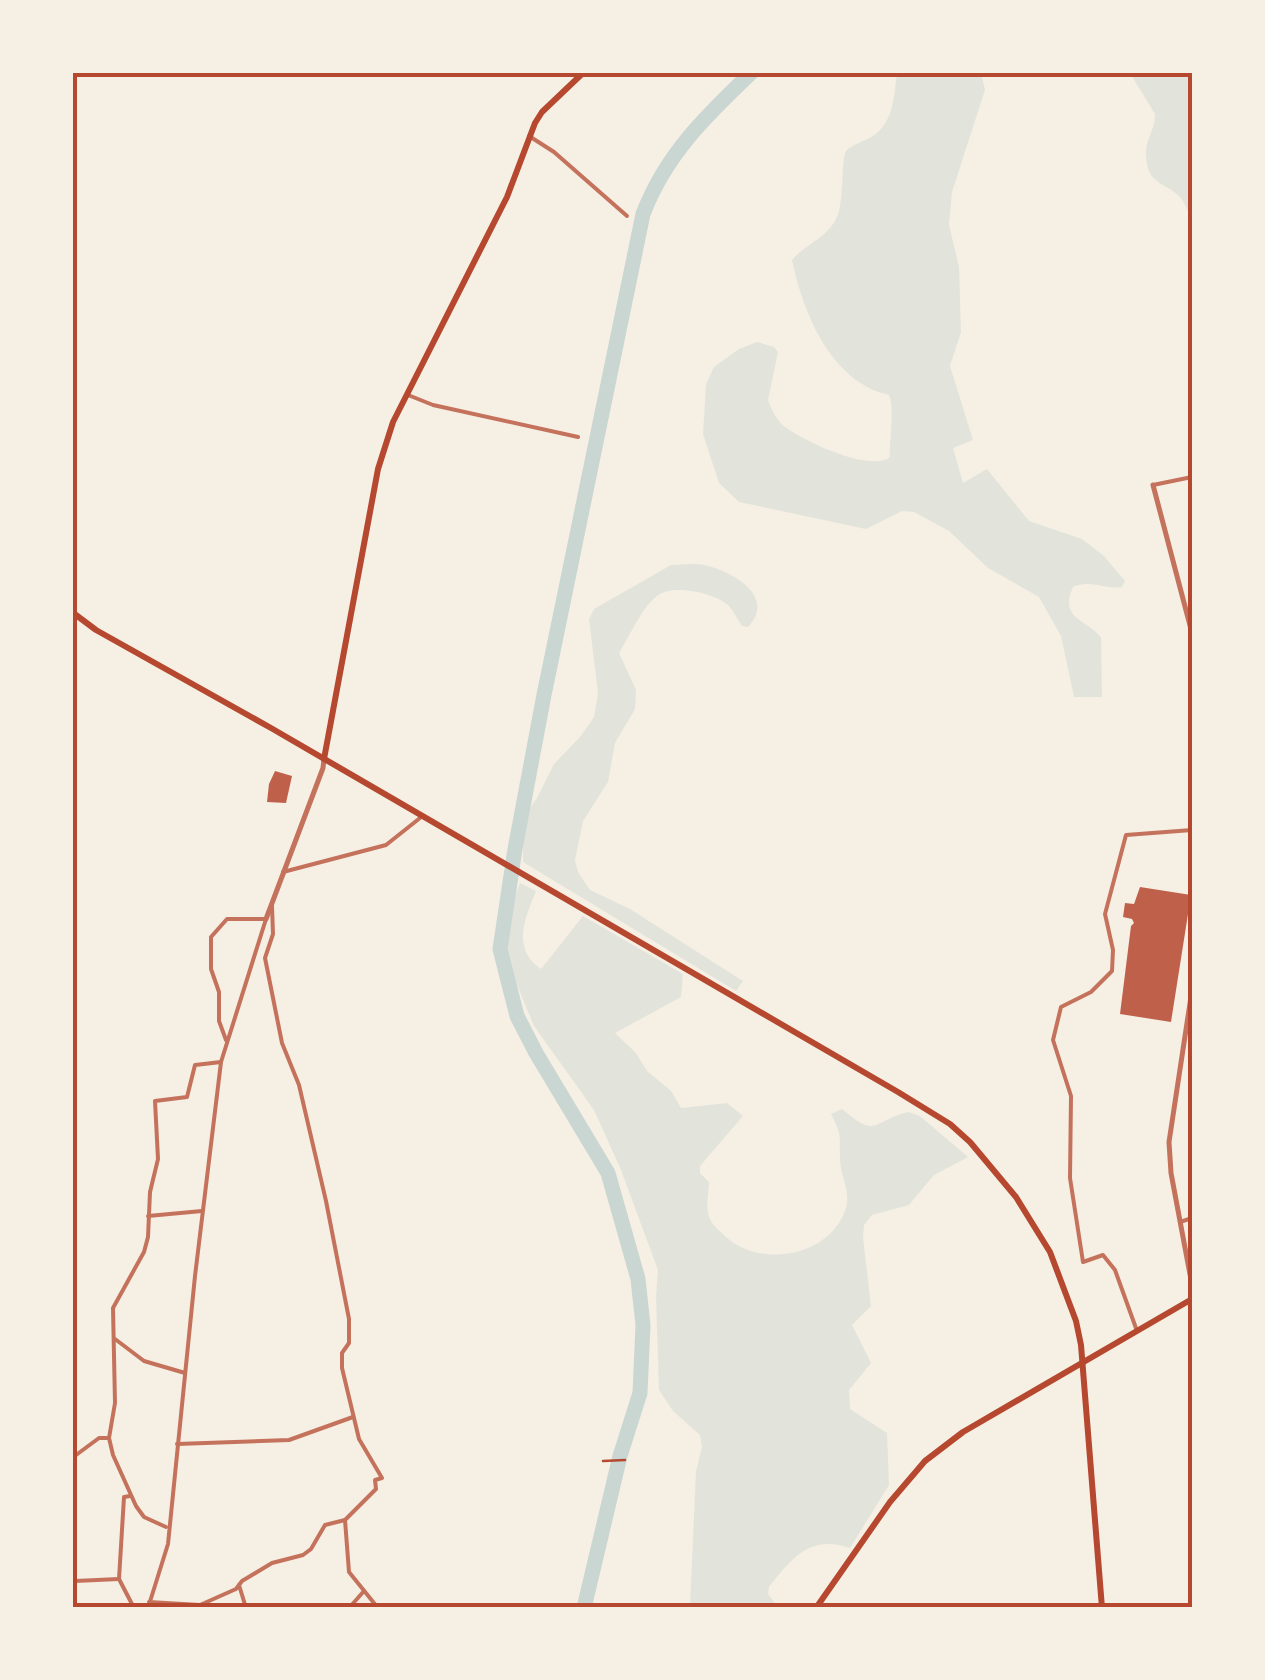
<svg xmlns="http://www.w3.org/2000/svg" width="1265" height="1680" font-family="'Nunito Sans',sans-serif">
  <style>
    .green { fill: #e2e4dc }
    .lines { fill: none; stroke-linecap: round; stroke-linejoin: round }
    .river { stroke: #c9d6d2; stroke-width: 15 }
    .building { fill: #bf614a }
    .path { stroke: #b5482f; stroke-width: 2.5 }
    .minor { stroke: #c5725c; stroke-width: 4 }
    .tertiary { stroke: #c5725c; stroke-width: 5 }
    .secondary { stroke: #b5482f; stroke-width: 6 }
    .neatline { fill: none; stroke: #b5482f; stroke-width: 4 }
  </style>
  <rect width="100%" height="100%" fill="#f6efe4"/>
  <g class="green">
    <path d="M897,73H981L985,90L952,192L949,225L959,267L961,332L950,366L973,440L953,448L963,483L987,469L1029,521L1082,539L1104,556L1125,581L1122,587C1104,590 1090,579 1073,587C1059,619 1085,618 1101,637L1102,697H1074L1061,636L1039,597L988,568L949,531L914,512L902,511L866,529L739,502L719,483L703,434L706,384L714,367L739,349L757,342L774,347L778,352L768,400C771,409 777,421 785,427C804,441 871,473 890,457C889,439 895,408 889,395C831,382 803,313 792,260C807,242 832,237 839,211C843,198 842,155 846,151C852,144 866,141 873,136C894,122 894,95 897,73Z"/>
    <path d="M1130,73H1192V218C1188,213 1185,203 1180,197C1164,181 1147,186 1146,154C1145,140 1156,128 1155,114Z"/>
    <path d="M671,565C681,565 694,563 704,565C732,571 777,596 748,627L742,626C738,620 734,612 729,606C718,594 675,584 660,594C643,604 630,636 619,653L636,690L635,709L615,743L608,782L583,821L575,860L578,872L590,890L630,909L743,981L736,991L523,862V818L537,798L554,764L580,737L594,717L598,693L589,619L594,609Z"/>
    <path d="M520,883L536,891C525,918 511,949 541,969L583,916L683,974L681,997L615,1033L636,1053L647,1071L671,1091L681,1108L727,1103L743,1116L700,1166V1173L709,1182C709,1191 706,1204 708,1213C710,1224 719,1230 726,1237C760,1268 828,1257 845,1211C852,1191 840,1177 840,1158C839,1134 843,1138 831,1114L842,1109C878,1139 870,1122 908,1112L920,1116L968,1157L934,1175L909,1205L872,1215L864,1225L863,1238L871,1306L852,1325L871,1363L849,1390L850,1409L887,1433L889,1485L850,1548C810,1534 792,1558 769,1587L768,1594L778,1607H690L696,1471L702,1447L700,1435L673,1411L659,1390L656,1296L658,1270L621,1170L594,1110L534,1026L505,956L509,912Z"/>
  </g>
  <g class="lines">
    <path class="river" d="M584,1608L620,1456L640,1393L643,1325L638,1279L608,1173L536,1053L517,1016L500,949L515,849L544,695L643,214C666,154 706,116 752,72"/>
  </g>
  <g class="building">
    <path d="M275,771L292,776L286,803L267,802L269,784Z"/>
    <path d="M1140,887L1191,895L1171,1022L1120,1014L1131,926L1134,923L1132,919L1123,917L1125,903L1134,904Z"/>
  </g>
  <g class="lines">
    <path class="path" d="M603,1461L625,1460"/>
    <g class="minor">
      <path d="M529,136L554,152L627,216"/>
      <path d="M408,395L433,405L578,437"/>
      <path d="M1153,485L1192,477"/>
      <path d="M283,872L386,845L420,818"/>
      <path d="M148,1216L202,1211"/>
      <path d="M1180,1222L1192,1218"/>
      <path d="M1137,1331L1115,1270L1103,1255L1083,1262L1070,1178L1071,1096L1053,1040L1061,1007L1091,992L1112,971L1113,950L1105,914L1126,835L1192,830"/>
      <path d="M115,1339L144,1361L185,1373"/>
      <path d="M177,1444L289,1440L353,1417"/>
      <path d="M72,1458L99,1438H109"/>
      <path d="M130,1496L124,1497L119,1579L134,1608"/>
      <path d="M345,1520L349,1572L378,1608"/>
      <path d="M166,1527L144,1517L136,1506L113,1455L109,1438L115,1403L113,1308L144,1252L148,1237L150,1192L158,1159L155,1101L187,1097L195,1065L221,1062"/>
      <path d="M72,1573L75,1581L119,1579"/>
      <path d="M239,1585L246,1608"/>
      <path d="M149,1602L200,1605L236,1589L242,1581L272,1563L303,1555L311,1549L325,1525L345,1520L376,1489L375,1480L382,1478L359,1439L342,1368V1353L349,1343V1319L326,1201L299,1085L282,1043L265,958L273,934L272,906"/>
      <path d="M148,1608L168,1544L195,1276L221,1062L266,919H227L211,937V969L219,992V1021L226,1040"/>
      <path d="M349,1608L364,1591"/>
    </g>
    <g class="tertiary">
      <path d="M1153,485L1192,633"/>
      <path d="M266,919L323,768L324,759"/>
      <path d="M1192,990L1169,1142L1171,1173L1192,1285"/>
    </g>
    <g class="secondary">
      <path d="M72,612L96,630L271,728L898,1092L950,1124L970,1142L1016,1197L1050,1252L1076,1321L1081,1345L1102,1608"/>
      <path d="M324,759L378,469L393,422L507,197L535,123L542,112L584,72"/>
      <path d="M816,1608L890,1502L925,1461L963,1432L1192,1299"/>
    </g>
  </g>
  <rect width="1265" height="1680" fill="none" stroke="#f6efe4" stroke-width="150"/>
  <rect x="75" y="75" width="1115" height="1530" class="neatline"/>
</svg>
